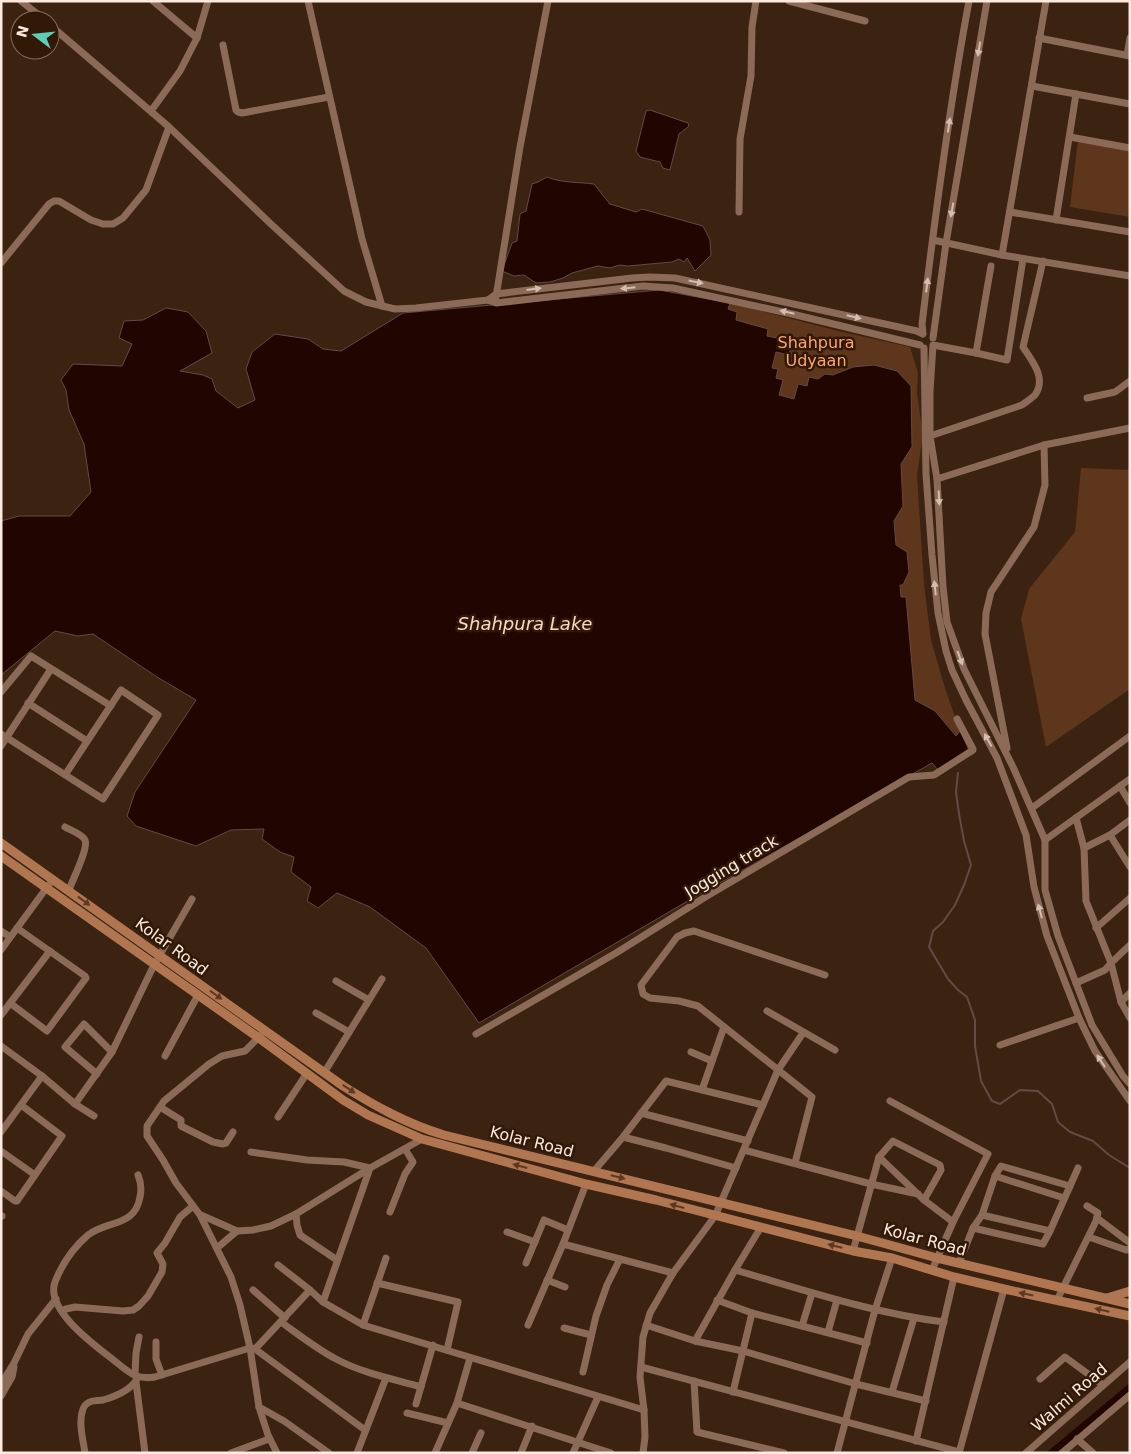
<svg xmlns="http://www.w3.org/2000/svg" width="1131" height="1454" font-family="'DejaVu Sans',sans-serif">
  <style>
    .green { fill: #5e361b }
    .water { fill: #210500; stroke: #634a43 }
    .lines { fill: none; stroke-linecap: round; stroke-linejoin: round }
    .stream { stroke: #634a43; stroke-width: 2 }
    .canal { stroke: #210500; stroke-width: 8 }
    .minor { stroke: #8b6b58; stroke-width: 7 }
    .major { stroke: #b07652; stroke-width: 9 }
    .oneway { fill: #d4beb0 }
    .oneway2 { fill: #5e3921 }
    .labels { text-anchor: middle; stroke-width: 5; stroke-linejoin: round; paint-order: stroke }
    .park-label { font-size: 16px; fill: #fea66f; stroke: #321807 }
    .street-label { font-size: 16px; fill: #fceadf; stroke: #321807 }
    .water-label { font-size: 18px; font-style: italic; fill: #fcd8c2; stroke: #321807 }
  </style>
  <rect width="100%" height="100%" fill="#3c2211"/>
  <g class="green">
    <path d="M1078,140L1130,151V217L1070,207Z"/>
    <path d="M730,303L838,331L910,347L918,373L917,394L923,435L917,475L924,584L931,640L945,688L960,731L957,736L935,711L915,700L906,597H901L900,584H903L909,572L907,552L896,545L894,521L903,506L897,371L874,365L853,367L833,375L825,374L807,386L798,384L794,399L779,395L776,378L772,369L776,352L789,355L766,336L768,329L736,320L728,309Z"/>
    <path d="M1081,468L1130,470V689L1046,747L1021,619L1029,589L1075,532Z"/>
  </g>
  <g class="water">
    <path d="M650,110L688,123L689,126L679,134L670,170L663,168L660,162L640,157L636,151L646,111Z"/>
    <path d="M547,177C561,183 579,182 594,184L610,204L636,212L642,209L703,226L710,240L711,255L695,271L687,258L684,262L679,259L672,262L628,266L620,265L610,268L598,266L572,273L563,278L550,282L536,283L524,275L514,276L502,271L512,243L517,241L520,214L526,211L532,184L538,182Z"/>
    <path d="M659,290L730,303L728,309L737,312L736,320L768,329L767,336L792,341L789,355L776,352L772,368L778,369L776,378L783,380L779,395L794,399L798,384L807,386L809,377L818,379L825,374L833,375L853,367L874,365L897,371L911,386L912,447L901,464L903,506L894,521L896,545L907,552L909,572L903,585H900L901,597H906L915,700L935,711L956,736L960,731L969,750L938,770L932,763L686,902L479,1023L426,948L370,907L337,893L318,908L307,901L311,887L291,872L294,857L280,852L262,839L264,829L231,830L196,846L136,826L127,816L135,792L196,700L157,677L93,634L78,636L55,631L1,675V521L19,516H70L91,492L84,444L69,410L66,390L61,380L73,364L122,366L132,344L119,338L124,321L143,320L166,308L188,312L206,331L212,353L180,371L203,375L212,379L216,391L238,408L255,400L246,369L252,352L275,334L308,339L323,349L341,351L403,313Z"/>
  </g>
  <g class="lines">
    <path class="stream" d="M958,773L956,792L959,814L964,841L971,865L964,885L955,905L943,922L933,931L929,947L948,979L958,990L967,997L975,1020V1046L981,1081L992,1101L1000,1104L1020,1090L1038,1091L1052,1104L1058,1122L1070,1132L1093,1141L1109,1155L1130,1168"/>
    <path class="canal" d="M1052,1453L1130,1388"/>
    <g class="minor">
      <path d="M21,1L45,20"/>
      <path d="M153,1L197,38"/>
      <path d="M308,1L362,239L382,306"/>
      <path d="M789,1L865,21"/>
      <path d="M50,25L169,127L272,225L344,291L366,302L395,309L416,308L488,300L496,303L643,286L673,288L792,314L920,345"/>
      <path d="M1039,38L1130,56"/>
      <path d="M223,45L236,110L238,112L242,113L329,97"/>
      <path d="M1127,55L1130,38"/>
      <path d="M1032,86L1130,104"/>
      <path d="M151,111L180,71L197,38L208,1"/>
      <path d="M1070,137L1130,148"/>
      <path d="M739,212L740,139L751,76L752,27L756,1"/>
      <path d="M1010,212L1130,232"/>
      <path d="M1056,220L1076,94"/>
      <path d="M933,240L1002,255L1130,276"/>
      <path d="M1002,255L1046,1"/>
      <path d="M1023,259L1007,360L976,353L933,345L930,391V436L937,479L943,587L947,622L964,669L1013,767L1045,840V890L1058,936L1092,1025L1123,1076L1130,1084"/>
      <path d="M1,263L49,204L54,201H59L91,220L103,224H113L123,218L146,190L169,127"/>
      <path d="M496,297L520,147L548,1"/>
      <path d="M488,300L496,294L632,278L650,277L675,278L917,331L923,334L922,324C935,216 949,108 969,1"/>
      <path d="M933,338L946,243L987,1"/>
      <path d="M924,348L926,474L932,555L938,613L946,651L952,670L966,700L997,758L1026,835L1034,887L1047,936L1079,1018L1095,1051L1130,1101"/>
      <path d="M976,353L991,266"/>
      <path d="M1087,398L1115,392L1130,381"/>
      <path d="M930,436L1022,405C1026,402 1032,398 1035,395C1047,378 1032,361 1023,347L1043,261"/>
      <path d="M937,479L1044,445L1130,428"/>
      <path d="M1,692L31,656L111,706"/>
      <path d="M28,703L87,741"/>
      <path d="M1,734L103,799L158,715L121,690L65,775"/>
      <path d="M1,746L51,669"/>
      <path d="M1007,748L985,634L986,613L991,592L1034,527L1045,485L1044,445"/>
      <path d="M1120,786L1130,803"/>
      <path d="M1032,808L1130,736"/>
      <path d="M1076,818L1084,848L1086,901L1111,963L1121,1002L1130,1018"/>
      <path d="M65,827C70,830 82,834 85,840C89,848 72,881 69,890"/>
      <path d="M1110,835L1130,867"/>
      <path d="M1045,840L1130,779"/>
      <path d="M1084,848L1110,835L1130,820"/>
      <path d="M1096,928L1130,898"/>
      <path d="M1,931L10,937"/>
      <path d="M1,950L53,879"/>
      <path d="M336,981L369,1000"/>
      <path d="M1076,983L1105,970L1111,963L1130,945"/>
      <path d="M1121,1002L1130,993"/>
      <path d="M10,1003L47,1031L86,978L85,976L17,928"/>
      <path d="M767,1011L835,1050"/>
      <path d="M316,1013L349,1032"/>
      <path d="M1,1015L50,951"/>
      <path d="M476,1034L616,953L707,896L909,777L934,775L973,750V749L957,719"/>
      <path d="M261,1035L245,1051L222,1056L209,1064L164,1101L147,1126V1136L163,1160L176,1183L200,1215L231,1277L240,1305L250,1348L259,1407L268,1435L277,1453"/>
      <path d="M1000,1045L1079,1018"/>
      <path d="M1,1046L42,1076L75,1104L94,1116"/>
      <path d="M691,1052L712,1061"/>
      <path d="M165,1056L198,995"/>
      <path d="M324,1073L382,979"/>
      <path d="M97,1074L65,1047L84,1024L112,1052"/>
      <path d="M702,1090L724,1027"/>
      <path d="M890,1101L988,1154L953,1222L932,1270"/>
      <path d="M75,1104L112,1052L154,965L192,899"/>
      <path d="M160,1107L181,1120V1126L213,1142L223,1144L226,1143L233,1132"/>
      <path d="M641,1113L748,1141"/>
      <path d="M278,1117L307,1073"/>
      <path d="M1,1132L42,1076"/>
      <path d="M623,1137L666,1148L736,1168"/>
      <path d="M744,1150L871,1184L918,1194"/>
      <path d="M1,1151L35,1175"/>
      <path d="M251,1152L307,1160L344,1162L370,1168L323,1302"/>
      <path d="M879,1157L893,1141L940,1165L941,1170L924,1200"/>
      <path d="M795,1163L812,1097L698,1006L679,1001L650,998L643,994L641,985L677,937L685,933L694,931L825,975"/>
      <path d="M594,1171L623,1137L666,1081L763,1105"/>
      <path d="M138,1175C141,1182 142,1188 140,1197C135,1227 108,1220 88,1235C74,1247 62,1264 55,1282C45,1309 93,1344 111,1358C119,1364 127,1372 136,1376C143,1378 149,1378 155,1377L250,1348L255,1349L365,1430"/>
      <path d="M995,1176L1064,1198"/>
      <path d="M1,1191L15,1201H17L62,1136L21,1105"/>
      <path d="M390,1212L405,1174L413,1162L405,1149"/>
      <path d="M296,1214L297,1225L300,1235L337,1260"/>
      <path d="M201,1215L237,1231"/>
      <path d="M982,1215L1050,1231"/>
      <path d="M1,1216H2"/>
      <path d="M1097,1218L1130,1243"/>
      <path d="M973,1228L1043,1244L1050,1231L1078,1168"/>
      <path d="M507,1232L535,1242"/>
      <path d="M1089,1237L1126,1250L1130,1249"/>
      <path d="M563,1244L673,1273"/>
      <path d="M217,1248L237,1231L253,1230L271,1226L296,1214L370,1168L422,1139"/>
      <path d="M853,1251L879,1157L924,1200L953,1222"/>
      <path d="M526,1263L544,1220L568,1230"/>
      <path d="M959,1263L973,1228L982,1215L995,1176L1001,1166L1070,1186"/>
      <path d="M278,1265L310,1290L323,1302L363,1325L644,1410"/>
      <path d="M735,1270C804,1290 872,1313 944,1322"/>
      <path d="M547,1280L565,1287"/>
      <path d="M377,1283L458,1302L447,1350"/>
      <path d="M253,1290L285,1318"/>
      <path d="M717,1300L752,1313L867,1343"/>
      <path d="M1057,1300L1096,1221L1098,1213L1087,1206"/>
      <path d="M62,1311L66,1309L75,1307L123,1311L133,1310L139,1306L148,1296L162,1272L163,1264L157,1253L165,1243L180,1217L193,1206"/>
      <path d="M281,1322C299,1335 317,1349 336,1359C362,1373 393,1379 421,1387"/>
      <path d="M363,1325L386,1258"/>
      <path d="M528,1325L563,1244L586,1184"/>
      <path d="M646,1325L695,1341L743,1351L856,1384L926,1401"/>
      <path d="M802,1326L812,1293"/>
      <path d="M564,1328L591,1335"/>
      <path d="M828,1332L837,1300"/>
      <path d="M695,1341L735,1270L761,1227"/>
      <path d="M156,1342V1359L162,1375"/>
      <path d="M255,1349L310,1290"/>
      <path d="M641,1367L959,1452"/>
      <path d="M583,1372L596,1316L607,1285L620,1259"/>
      <path d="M135,1375L136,1353L139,1337"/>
      <path d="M1040,1379L1065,1357L1103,1385"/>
      <path d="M694,1381L697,1432L784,1453"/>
      <path d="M136,1382L145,1453"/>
      <path d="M1,1384L14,1363L28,1334L56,1299"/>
      <path d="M733,1392L752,1313"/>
      <path d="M892,1392L914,1318"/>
      <path d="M1,1396L12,1377L14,1367"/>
      <path d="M457,1403L611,1453"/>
      <path d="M416,1404L433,1345"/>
      <path d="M259,1407L284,1421L329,1453"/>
      <path d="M407,1413L448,1423"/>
      <path d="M1077,1439L1093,1453"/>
      <path d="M916,1441L954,1277"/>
      <path d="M85,1453C83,1439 78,1422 83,1409C84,1407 85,1404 88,1403C91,1400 98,1401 103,1400C117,1396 132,1390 138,1377"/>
      <path d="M231,1453L269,1439"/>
      <path d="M357,1453L386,1378"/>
      <path d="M435,1453L457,1403L470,1358"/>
      <path d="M472,1453L481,1433"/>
      <path d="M521,1453L532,1426"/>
      <path d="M573,1453L598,1397"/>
      <path d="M643,1453L645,1437L644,1410L640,1377L643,1337L650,1313L673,1273L715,1216L778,1070L803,1033"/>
      <path d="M837,1453L875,1310L892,1258"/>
      <path d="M959,1453L1004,1289"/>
      <path d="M1026,1453L1130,1362"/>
      <path d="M1062,1453L1130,1395"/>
    </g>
    <g class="major">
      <path d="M1,843L343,1086C375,1106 407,1124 444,1135L857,1236L937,1258L1130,1304"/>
      <path d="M1,856L259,1038L343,1100L368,1115L422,1139L586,1184L656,1200L853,1251L892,1258L954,1277L1004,1289L1130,1316"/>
      <path d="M1107,1298L1130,1291"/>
    </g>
  </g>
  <defs><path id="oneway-solid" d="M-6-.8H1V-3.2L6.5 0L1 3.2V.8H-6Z" transform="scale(1.25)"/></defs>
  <g class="oneway">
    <use href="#oneway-solid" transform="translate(979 49) rotate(100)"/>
    <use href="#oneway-solid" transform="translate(949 125) rotate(-81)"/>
    <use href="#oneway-solid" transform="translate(952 210) rotate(100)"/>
    <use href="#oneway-solid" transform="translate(696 282) rotate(11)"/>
    <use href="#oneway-solid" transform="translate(927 285) rotate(-83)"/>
    <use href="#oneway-solid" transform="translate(628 288) rotate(174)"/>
    <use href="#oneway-solid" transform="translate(534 289) rotate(-7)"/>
    <use href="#oneway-solid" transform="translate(787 312) rotate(-167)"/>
    <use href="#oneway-solid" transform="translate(854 317) rotate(13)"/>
    <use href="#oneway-solid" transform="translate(939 498) rotate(87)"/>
    <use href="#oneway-solid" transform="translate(935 588) rotate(-96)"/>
    <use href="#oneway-solid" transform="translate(960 658) rotate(70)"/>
    <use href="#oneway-solid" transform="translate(988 740) rotate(-119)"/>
    <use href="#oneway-solid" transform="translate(1040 911) rotate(-105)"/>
    <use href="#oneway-solid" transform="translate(1101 1061) rotate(-123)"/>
  </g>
  <g class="oneway2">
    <use href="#oneway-solid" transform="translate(84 901) rotate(36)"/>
    <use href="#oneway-solid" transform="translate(216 995) rotate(36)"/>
    <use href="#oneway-solid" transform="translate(349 1089) rotate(33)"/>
    <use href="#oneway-solid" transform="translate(520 1166) rotate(-165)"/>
    <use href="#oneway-solid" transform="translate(618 1177) rotate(14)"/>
    <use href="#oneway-solid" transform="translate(677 1206) rotate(-165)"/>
    <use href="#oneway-solid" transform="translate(835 1246) rotate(-166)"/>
    <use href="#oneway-solid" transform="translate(1026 1294) rotate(-169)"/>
    <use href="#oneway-solid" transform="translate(1102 1310) rotate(-167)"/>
  </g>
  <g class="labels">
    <g class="park-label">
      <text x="816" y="348">Shahpura<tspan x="816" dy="18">Udyaan</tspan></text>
    </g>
    <g class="street-label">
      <text transform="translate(731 866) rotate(-31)" y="6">Jogging track</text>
      <text transform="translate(172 946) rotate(36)" y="6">Kolar Road</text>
      <text transform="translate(532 1141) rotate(14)" y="6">Kolar Road</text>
      <text transform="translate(925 1239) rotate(15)" y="6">Kolar Road</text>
      <text transform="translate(1069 1397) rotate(-41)" y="6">Walmi Road</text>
    </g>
    <g class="water-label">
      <text x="525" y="630">Shahpura Lake</text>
    </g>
  </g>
  <rect width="1131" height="1454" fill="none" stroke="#fceadf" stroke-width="5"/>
  <g transform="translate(35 35) rotate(286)"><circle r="24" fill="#321807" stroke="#836c5d"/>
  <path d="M0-4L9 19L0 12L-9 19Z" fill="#5eceb8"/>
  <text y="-8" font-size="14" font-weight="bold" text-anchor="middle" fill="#fceadf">N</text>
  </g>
</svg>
